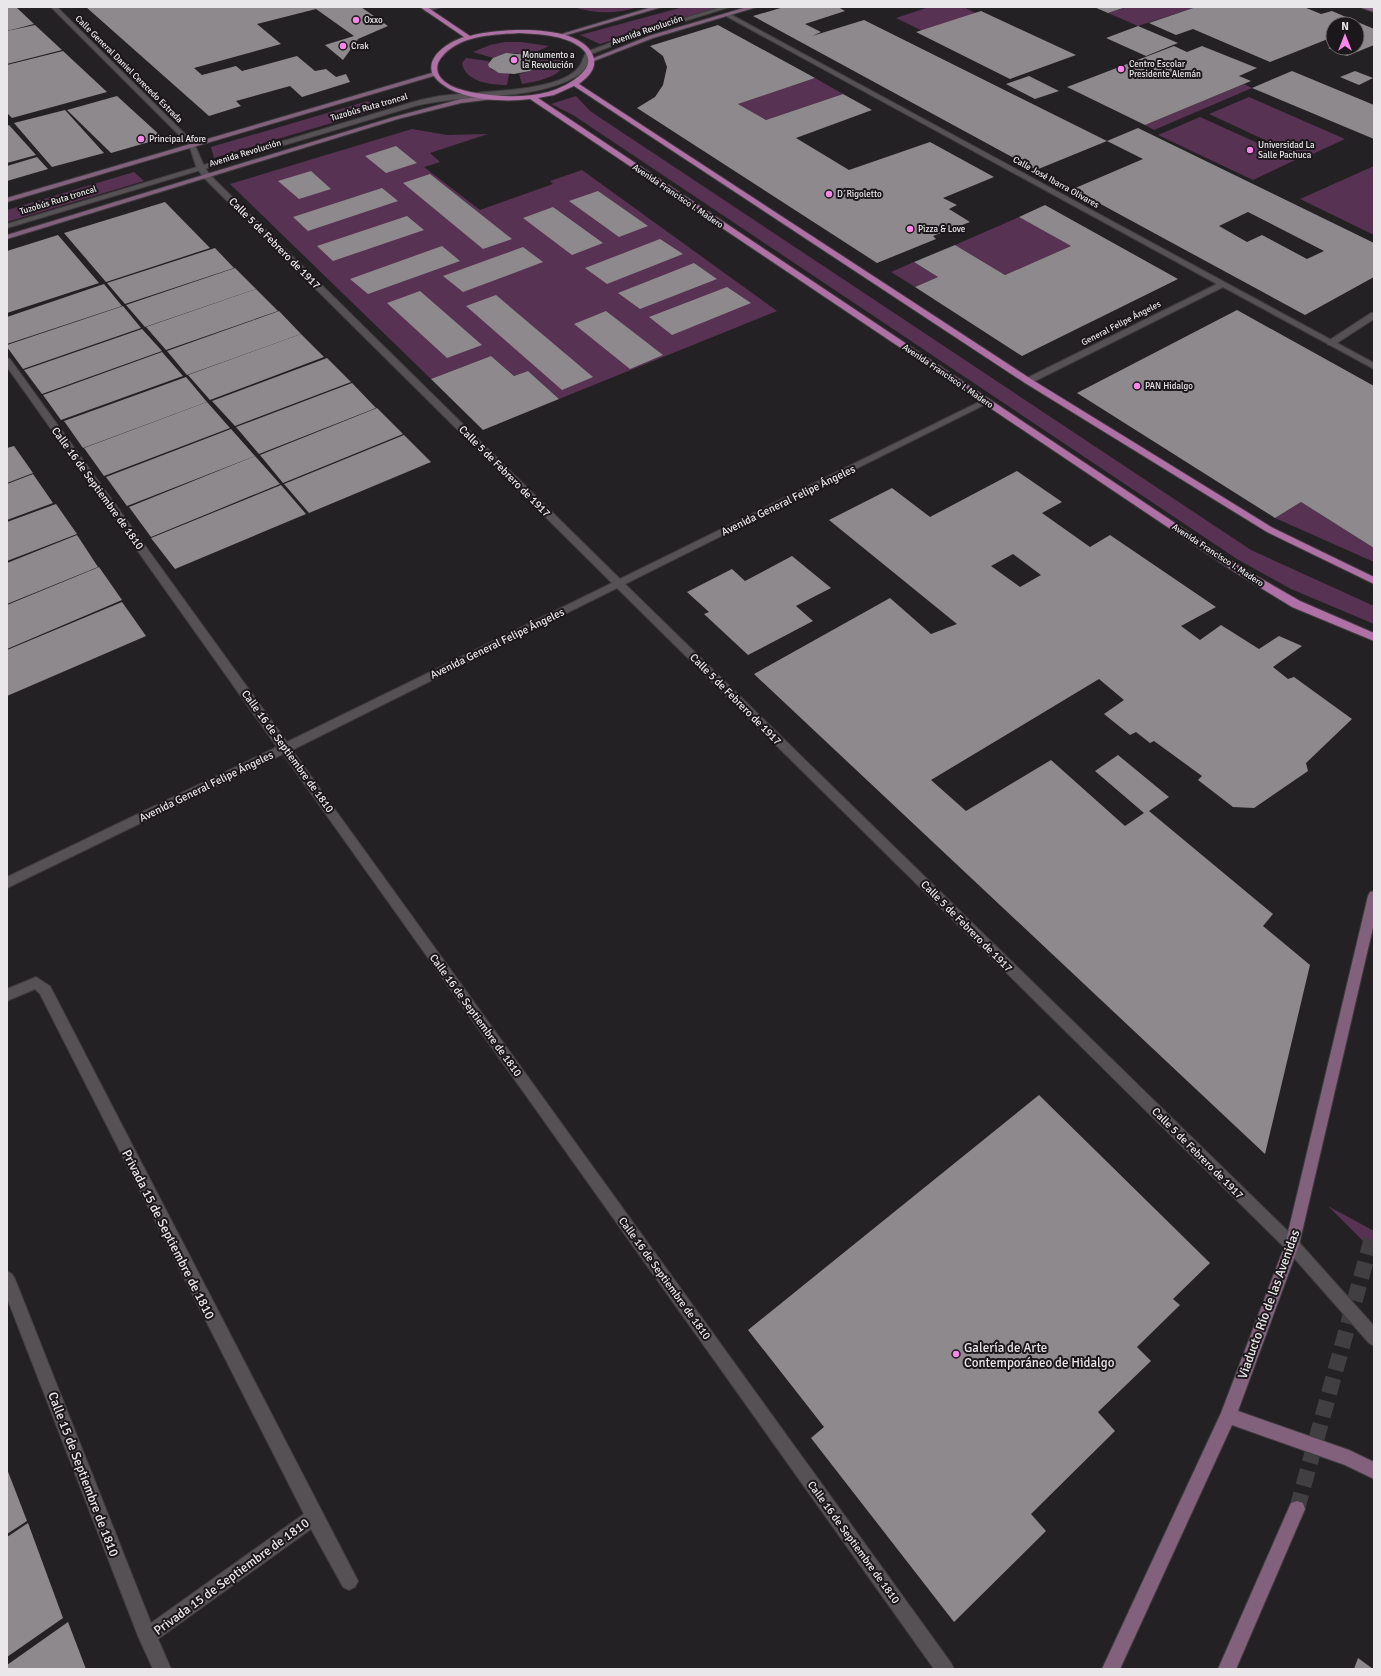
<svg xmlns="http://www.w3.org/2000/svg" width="1381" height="1676" font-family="Signika,sans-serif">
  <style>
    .green { fill: #583252 }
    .building { fill: #8e898d; fill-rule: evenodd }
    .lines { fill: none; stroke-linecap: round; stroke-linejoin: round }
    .secondary-tunnel { stroke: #423f42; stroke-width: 16; stroke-dasharray: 16 8; stroke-linecap: butt }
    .lane-casing { stroke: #3e3b3d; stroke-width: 2 }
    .street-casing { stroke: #3e3b3d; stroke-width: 2 }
    .secondary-casing { stroke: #3e3b3d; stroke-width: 2 }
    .primary-casing { stroke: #3e3b3d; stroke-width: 2 }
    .lane { fill: #555154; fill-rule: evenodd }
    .street { fill: #555154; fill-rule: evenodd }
    .secondary { fill: #82617d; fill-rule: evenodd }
    .primary { fill: #af70a6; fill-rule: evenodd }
    .poi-dot { fill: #f987e9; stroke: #1b171a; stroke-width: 1.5 }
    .labels { text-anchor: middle; stroke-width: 4; stroke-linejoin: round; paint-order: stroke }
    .far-poi-label { font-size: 9px; fill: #e9e7e9; stroke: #1b171a; text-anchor: start }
    .far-street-label { font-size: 9px; fill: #e9e7e9; stroke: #1b171a }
    .street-label { font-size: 11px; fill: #e9e7e9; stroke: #1b171a }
    .near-street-label { font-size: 13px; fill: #e9e7e9; stroke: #1b171a }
    .near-poi-label { font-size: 13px; fill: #e9e7e9; stroke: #1b171a; text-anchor: start }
  </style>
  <rect width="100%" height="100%" fill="#242124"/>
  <g class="green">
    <path d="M573,7H639C616,14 596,14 573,7Z"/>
    <path d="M683,7H720L600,44L580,35Z"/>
    <path d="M929,7H963L1033,40L980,59L896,18Z"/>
    <path d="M1127,7H1196L1138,26L1108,13Z"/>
    <path d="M505,42H521L549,46L530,55L514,53L493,58L473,52L490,45Z"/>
    <path d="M559,53C577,74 536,82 522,84L519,74L530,71L538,64L536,59Z"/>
    <path d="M466,58L489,61L488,64L492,70L509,74L507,85C491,85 465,82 462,63Z"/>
    <path d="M815,78L843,94L766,120L738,104Z"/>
    <path d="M1244,84L1252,88L1154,130L1145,125Z"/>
    <path d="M576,96L590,111L1251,550L1374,606V624L1291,589L1237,559L573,115L551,104Z"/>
    <path d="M1249,97L1345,139L1304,158L1209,114Z"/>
    <path d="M368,101L379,109L214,158L211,147Z"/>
    <path d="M1200,117L1295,160L1253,180L1158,135Z"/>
    <path d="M412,129L447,135L488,134L430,153L440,162L424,167L480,210L553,184L550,181L582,170L777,311L559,399L528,371L514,376L491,356L431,379L230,184Z"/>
    <path d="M1374,166V235L1300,199Z"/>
    <path d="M134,172L144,181L7,222V210Z"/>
    <path d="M1019,217L1071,246L1005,275L955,245Z"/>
    <path d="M914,262L938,277L915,287L891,272Z"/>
    <path d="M1301,502L1374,548V562L1275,518Z"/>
    <path d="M1328,1206L1374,1231V1252Z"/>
  </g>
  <g class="building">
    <path d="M7,7H16L34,24L7,31Z"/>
    <path d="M86,7H361L388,26L358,39L343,60L325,45L354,36L316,9L257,24L281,44L194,68L202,75L236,66L242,71L297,56L315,71L326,69L336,77L346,74L350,82L302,97L290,86L236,101L241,106L209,116Z"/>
    <path d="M784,7H838L845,11L805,24L821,32L812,36L864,20L1107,141L1036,170L753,16Z"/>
    <path d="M1094,7H1126L1108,13Z"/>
    <path d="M1196,7H1304L1321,14L1332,11L1374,29V45L1347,56L1328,48L1333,46V48H1357V24H1333V37L1270,62L1193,29L1176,35L1149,23Z"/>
    <path d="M981,11L1076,55L1010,79L916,32Z"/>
    <path d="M35,25L62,50L7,64V31Z"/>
    <path d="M718,25L815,78L738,104L766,120L843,94L872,110L796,138L849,170L930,142L994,177L943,198L957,205L949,209L970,222L933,236L936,239L877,263L637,108L655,97L663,85L667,67L663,56L650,46Z"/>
    <path d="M1138,26L1178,43L1146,56L1106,38Z"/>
    <path d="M1174,46L1187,52L1202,46L1257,68L1239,76L1251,81L1145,125L1067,87Z"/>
    <path d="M63,51L107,92L12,118L7,113V65Z"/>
    <path d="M506,53L530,55L536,59L538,64L530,71L514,74L499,73L489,67L488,64L493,58Z"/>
    <path d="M1292,71L1374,105V139L1252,88Z"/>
    <path d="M1355,71L1373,78L1359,85L1340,77Z"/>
    <path d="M1029,76L1059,91L1035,99L1006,84Z"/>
    <path d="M117,96L163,138L111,153L67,110Z"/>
    <path d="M65,110L104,153L52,167L14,123Z"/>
    <path d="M9,125L36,155L7,163V126Z"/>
    <path d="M1138,128L1374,243V277L1305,315L1073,189L1143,159L1107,141ZM1248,212L1324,251L1307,259L1262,235L1247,242L1219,226Z"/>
    <path d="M396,146L417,163L386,173L365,156Z"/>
    <path d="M37,157L48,169L7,181V166Z"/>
    <path d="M311,171L331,189L299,199L278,181Z"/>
    <path d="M430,174L512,239L483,249L403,183Z"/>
    <path d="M382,188L398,201L308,231L293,217Z"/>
    <path d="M598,191L648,226L619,237L569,201Z"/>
    <path d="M165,202L210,248L106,282L64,233Z"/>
    <path d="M1045,205L1178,279L1022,356L915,287L938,277L914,262L955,245L1005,275L1071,246L1019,217Z"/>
    <path d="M553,207L603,243L572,255L523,218Z"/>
    <path d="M407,216L424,230L333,261L317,246Z"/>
    <path d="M58,235L99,283L7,313V251Z"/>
    <path d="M660,239L683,254L607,284L585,268Z"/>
    <path d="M442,246L460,261L368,294L350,279Z"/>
    <path d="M523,247L543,262L463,292L443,276Z"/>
    <path d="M215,248L234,268L125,304L107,283Z"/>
    <path d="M694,263L717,279L640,309L618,293Z"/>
    <path d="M235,268L256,289L145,327L126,305Z"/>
    <path d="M104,284L122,306L7,344V317Z"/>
    <path d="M727,287L751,303L672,335L649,317Z"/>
    <path d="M256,289L278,311L166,350L146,327Z"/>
    <path d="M420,291L482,345L447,358L387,303Z"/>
    <path d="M496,295L593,377L562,390L466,306Z"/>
    <path d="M123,306L141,328L23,369L7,347V345Z"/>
    <path d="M1237,310L1374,386V548L1301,502L1275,518L1077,393Z"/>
    <path d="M279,311L301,334L187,375L167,351Z"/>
    <path d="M606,311L663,355L630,369L574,324Z"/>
    <path d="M142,329L162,351L42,394L24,370Z"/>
    <path d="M301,334L324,357L210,400L188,375Z"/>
    <path d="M162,352L183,376L61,420L43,395Z"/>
    <path d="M491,356L514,376L528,371L559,399L483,430L431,379Z"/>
    <path d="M327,358L351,382L235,426L212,401Z"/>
    <path d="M186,377L207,402L83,448L64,421Z"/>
    <path d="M352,383L376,408L259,454L236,427Z"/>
    <path d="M207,402L230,428L104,476L84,448Z"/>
    <path d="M377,408L403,434L283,483L260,455Z"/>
    <path d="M231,429L255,456L127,506L106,477Z"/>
    <path d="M404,435L431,462L309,513L284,484Z"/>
    <path d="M14,446L33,473L7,483V448Z"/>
    <path d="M255,456L280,484L151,537L129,507Z"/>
    <path d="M1017,471L1062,502L1042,513L1090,547L1110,535L1216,607L1181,626L1200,640L1221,625L1259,649L1279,636L1302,646L1273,667L1288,679L1294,677L1352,719L1306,763L1308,771L1254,808L1233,807L1198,780L1202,776L1154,741L1150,743L1136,732L1130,735L1104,714L1124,700L1099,679L931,780L966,811L1051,760L1125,826L1144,813L1095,771L1118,755L1169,797L1149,811L1273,914L1263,926L1310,965L1265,1154L754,674L890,598L931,634L957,624L829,520L892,488L930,517ZM1013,554L1041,575L1020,587L991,566Z"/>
    <path d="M33,474L53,503L7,520V484Z"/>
    <path d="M281,485L306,514L175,569L151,538Z"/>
    <path d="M56,504L77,534L7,561V522Z"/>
    <path d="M77,535L98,567L7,604V563Z"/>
    <path d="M792,556L831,588L796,606L813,621L748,655L704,614L709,612L687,592L732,569L745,581Z"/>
    <path d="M99,567L122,600L7,649V605Z"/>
    <path d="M122,602L146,636L7,696V650Z"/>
    <path d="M1039,1095L1210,1263L1173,1299L1180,1305L1137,1347L1151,1361L1098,1412L1115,1431L1031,1514L1046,1531L954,1622L811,1438L824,1427L748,1330Z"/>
    <path d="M7,1469L27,1521L7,1534Z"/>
    <path d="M28,1523L63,1618L7,1657V1537Z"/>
    <path d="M68,1622L86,1669H7V1665Z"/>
    <path d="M1358,1658L1373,1669H1354Z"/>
  </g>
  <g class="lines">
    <path class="secondary-tunnel" d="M1297,1509L1374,1231"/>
    <g class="lane-casing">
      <g id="lane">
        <path d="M431,7H440L427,12L424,10Z"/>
        <path d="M721,7H730L646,33L591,54C589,63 585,71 577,76C533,102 464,93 415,106L7,228V224L410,103C423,99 436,96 449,95C481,91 549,92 574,72C582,66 582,60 586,52L642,31Z"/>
        <path d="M1371,313H1374V319L1334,345H1328V341Z"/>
      </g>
    </g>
    <g class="street-casing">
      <g id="street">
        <path d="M51,7H57L194,143L204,166L209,174L620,579L983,400H989L990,402L625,584L1297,1240L1374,1326V1346L1369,1343L1287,1250L617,588L292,750L951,1663L954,1669H934L283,754L7,888V877L277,747L7,367V358L10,359L287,742L612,583L203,177L196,166L189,145Z"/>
        <path d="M728,13L1374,363V369L1223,287L1031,383H1025V379L1217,284L726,16L725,15Z"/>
        <path d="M36,977L50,986L358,1581L355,1587L349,1590L343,1587L311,1529L158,1639L171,1669H153L138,1636L7,1298V1271L12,1274L15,1279L151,1623L304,1514L40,994L35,989L7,1001V989Z"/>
      </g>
    </g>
    <g class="secondary-casing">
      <g id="secondary">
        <path d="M652,7H662L560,37L555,36Z"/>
        <path d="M747,7H757L653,38L594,61L589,60L649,36Z"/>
        <path d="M1361,7L1374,8V12L1362,8Z"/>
        <path d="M435,72L438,74L437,75L7,202V198Z"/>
        <path d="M491,96L493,97V99L461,103L398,119L7,239V235L394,117L461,99Z"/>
        <path d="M1374,891V923L1299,1245L1238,1411L1349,1450L1374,1462V1479L1345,1465L1232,1425L1120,1669H1102L1221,1413L1285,1245L1368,896L1370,892Z"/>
        <path d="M1297,1501L1303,1503L1305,1509L1236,1669H1218L1291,1503Z"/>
      </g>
    </g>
    <g class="primary-casing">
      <path id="primary" d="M420,7H427L470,36C497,28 586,22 594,59C596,70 587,78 579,84L1031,379L1273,528L1374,577V584L1267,532L1025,383L574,86L554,95L538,98L1241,567L1300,601L1374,633V641L1292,607L1233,571L530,99C502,103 447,100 432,73C427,55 449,42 464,37ZM519,33C539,34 564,35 580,47C606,67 564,88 548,92C525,98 500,97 476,93C464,91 446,87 439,75C436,69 437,63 441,58C459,35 492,35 519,33Z"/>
    </g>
    <use href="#lane" class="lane"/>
    <use href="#street" class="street"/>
    <use href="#secondary" class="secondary"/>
    <use href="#primary" class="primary"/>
  </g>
  <g class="poi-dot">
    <circle cx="356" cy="20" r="4"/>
    <circle cx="343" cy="46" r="4"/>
    <circle cx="514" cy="60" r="4"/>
    <circle cx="1121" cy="69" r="4"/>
    <circle cx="141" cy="139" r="4"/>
    <circle cx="1250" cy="150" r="4"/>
    <circle cx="829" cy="194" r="4"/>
    <circle cx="910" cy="229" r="4"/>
    <circle cx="1137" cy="386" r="4"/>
    <circle cx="956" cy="1354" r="4"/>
  </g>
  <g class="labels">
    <g class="far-poi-label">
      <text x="364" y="23">Oxxo</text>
      <text x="351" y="49">Crak</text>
      <text x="522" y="58">Monumento a<tspan x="522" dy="10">la Revolución</tspan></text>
      <text x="1129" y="67">Centro Escolar<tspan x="1129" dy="10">Presidente Alemán</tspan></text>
      <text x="149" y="142">Principal Afore</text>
      <text x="1258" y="148">Universidad La<tspan x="1258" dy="10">Salle Pachuca</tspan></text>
      <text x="837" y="197">D´Rigoletto</text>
      <text x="918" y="232">Pizza &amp; Love</text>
      <text x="1145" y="389">PAN Hidalgo</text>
    </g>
    <g class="far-street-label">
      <text transform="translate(647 30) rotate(-19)" y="3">Avenida Revolución</text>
      <text transform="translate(129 69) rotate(45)" y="3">Calle General Daniel Cerecedo Estrada</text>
      <text transform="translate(369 107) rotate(-16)" y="3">Tuzobús Ruta troncal</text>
      <text transform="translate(245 153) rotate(-17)" y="3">Avenida Revolución</text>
      <text transform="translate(1056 182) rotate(29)" y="3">Calle José Ibarra Olivares</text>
      <text transform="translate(678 196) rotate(34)" y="3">Avenida Francisco I. Madero</text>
      <text transform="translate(58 200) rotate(-17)" y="3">Tuzobús Ruta troncal</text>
      <text transform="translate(1121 323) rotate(-27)" y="3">General Felipe Ángeles</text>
      <text transform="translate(948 376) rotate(34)" y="3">Avenida Francisco I. Madero</text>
      <text transform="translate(1218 555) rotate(33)" y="3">Avenida Francisco I. Madero</text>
    </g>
    <g class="street-label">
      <text transform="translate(275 243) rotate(45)" y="4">Calle 5 de Febrero de 1917</text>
      <text transform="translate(505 471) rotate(45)" y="4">Calle 5 de Febrero de 1917</text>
      <text transform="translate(98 488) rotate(54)" y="4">Calle 16 de Septiembre de 1810</text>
      <text transform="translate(788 500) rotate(-26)" y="4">Avenida General Felipe Ángeles</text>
      <text transform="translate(497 643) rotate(-26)" y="4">Avenida General Felipe Ángeles</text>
      <text transform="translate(736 699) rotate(45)" y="4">Calle 5 de Febrero de 1917</text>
      <text transform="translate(288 751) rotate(54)" y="4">Calle 16 de Septiembre de 1810</text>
      <text transform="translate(206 786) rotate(-26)" y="4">Avenida General Felipe Ángeles</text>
      <text transform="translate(967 926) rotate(45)" y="4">Calle 5 de Febrero de 1917</text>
      <text transform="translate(476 1015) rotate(54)" y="4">Calle 16 de Septiembre de 1810</text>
      <text transform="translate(1198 1153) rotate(45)" y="4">Calle 5 de Febrero de 1917</text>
      <text transform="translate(665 1278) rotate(54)" y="4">Calle 16 de Septiembre de 1810</text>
      <text transform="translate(854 1542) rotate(54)" y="4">Calle 16 de Septiembre de 1810</text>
    </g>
    <g class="near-street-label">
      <text transform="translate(169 1234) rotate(63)" y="5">Privada 15 de Septiembre de 1810</text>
      <text transform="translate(1268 1304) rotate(-70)" y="5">Viaducto Río de las Avenidas</text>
      <text transform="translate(84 1474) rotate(69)" y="5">Calle 15 de Septiembre de 1810</text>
      <text transform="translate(231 1576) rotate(-36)" y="5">Privada 15 de Septiembre de 1810</text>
    </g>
    <g class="near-poi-label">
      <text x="964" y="1352">Galería de Arte<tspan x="964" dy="15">Contemporáneo de Hidalgo</tspan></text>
    </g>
  </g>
  <rect width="1381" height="1676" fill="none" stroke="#e9e7e9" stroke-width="16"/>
  <g transform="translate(1345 36)"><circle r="19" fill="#1b171a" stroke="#6d6a6d"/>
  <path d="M0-3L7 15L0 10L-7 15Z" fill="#f987e9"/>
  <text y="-6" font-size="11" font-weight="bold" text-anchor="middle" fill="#e9e7e9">N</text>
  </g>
</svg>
